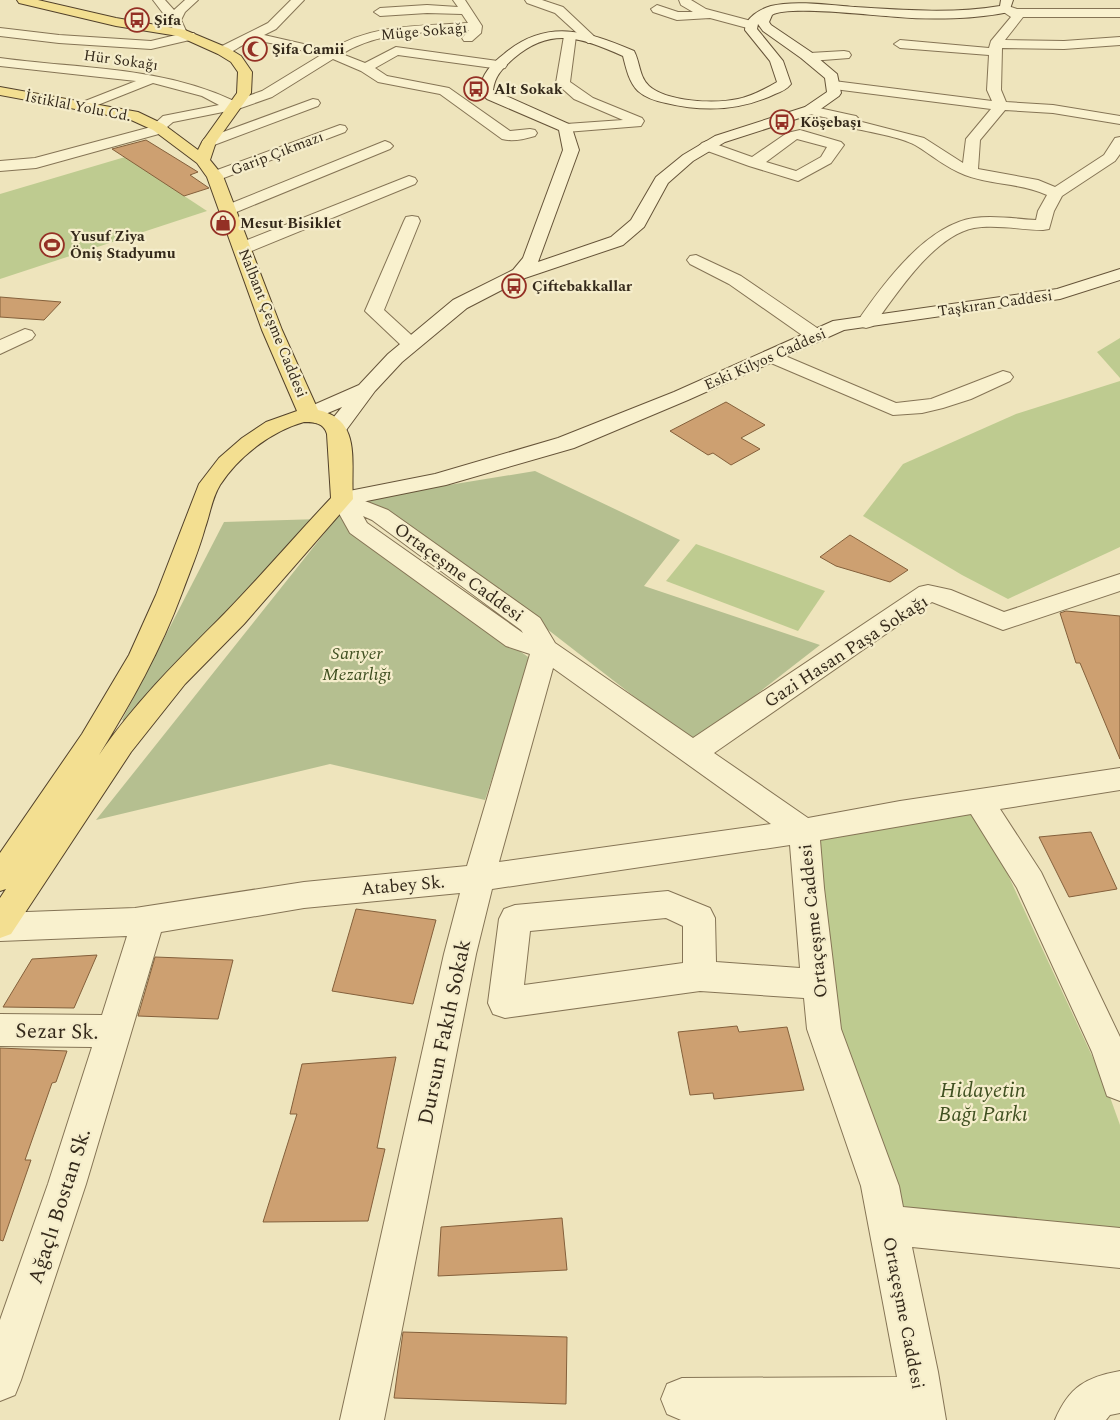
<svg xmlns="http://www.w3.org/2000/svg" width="1120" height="1420" font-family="Spectral,serif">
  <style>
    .green { fill: #becb90 }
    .cemetery { fill: #b5bf90 }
    .building { fill: #cda071; stroke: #84603b }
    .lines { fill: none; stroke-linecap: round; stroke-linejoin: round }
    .street-casing { stroke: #857455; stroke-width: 2 }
    .secondary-casing { stroke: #665439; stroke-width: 2 }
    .primary-casing { stroke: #52412a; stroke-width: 2 }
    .street { fill: #f9f1ce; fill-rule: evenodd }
    .secondary { fill: #f9f1ce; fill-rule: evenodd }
    .primary { fill: #f3df91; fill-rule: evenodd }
    .labels { text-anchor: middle; stroke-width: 4.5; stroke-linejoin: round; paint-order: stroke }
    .far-poi-label { font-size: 15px; font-weight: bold; fill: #34291a; stroke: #f5edcb; text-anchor: start }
    .far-street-label { font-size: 15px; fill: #34291a; stroke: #f5edcb }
    .street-label { font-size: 18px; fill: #34291a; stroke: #f5edcb }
    .park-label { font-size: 18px; font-style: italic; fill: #405021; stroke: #f5edcb }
    .near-street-label { font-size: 21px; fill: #34291a; stroke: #f5edcb }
    .near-park-label { font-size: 21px; font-style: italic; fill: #405021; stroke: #f5edcb }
  </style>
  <rect width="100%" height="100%" fill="#eee4bc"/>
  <g class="green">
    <path d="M125,157L207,211L0,279V194Z"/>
    <path d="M1120,338V378L1097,352Z"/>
    <path d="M1120,381V547L1008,599L962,575L863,516L903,464L1016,414Z"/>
    <path d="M696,544L825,591L798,631L666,581Z"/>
    <path d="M976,806L1106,1086L1120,1125V1238L893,1213L833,1017L811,835Z"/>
  </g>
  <g class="cemetery">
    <path d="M535,471L680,540L644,586L820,645L694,743L520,608L357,500Z"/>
    <path d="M339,515L348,529L531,659L485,800L330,764L96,820Z"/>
    <path d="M320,519L143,728L122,720L224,522Z"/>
  </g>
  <g class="building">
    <path d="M146,140L198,172L190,175L209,188L184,196L112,149Z"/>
    <path d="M0,297L61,302L44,320L0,317Z"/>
    <path d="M726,402L765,425L741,438L760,449L731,465L713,453L708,455L670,431Z"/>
    <path d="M850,535L908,570L890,582L836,566L820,557Z"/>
    <path d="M1066,611L1120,616V759L1080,663H1076L1060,613Z"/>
    <path d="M1091,832L1117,889L1069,897L1039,837Z"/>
    <path d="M356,909L436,920L413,1004L332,991Z"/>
    <path d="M97,955L74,1008L3,1007L32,959Z"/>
    <path d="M155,957L233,960L218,1019L138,1016Z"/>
    <path d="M737,1026L739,1032L787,1027L804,1090L714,1099L713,1093L690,1095L678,1032Z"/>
    <path d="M0,1048L67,1051L56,1082L52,1083L25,1160H31L3,1241L0,1240Z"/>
    <path d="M396,1057L377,1148L385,1149L368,1221L263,1222L297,1114H290L302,1064Z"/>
    <path d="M562,1218L567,1270L438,1276L441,1227Z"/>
    <path d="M403,1332L567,1337L566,1404L394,1398Z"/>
  </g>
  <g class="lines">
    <g class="street-casing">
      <g id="street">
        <path d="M153,0H165L174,10L185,0H198L185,12L181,20L187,33H194L196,36L194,39L151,49L59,43L0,36V28L59,35L151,41L176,35L169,21Z"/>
        <path d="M291,0H304L276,29L264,35L330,50C372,24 420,26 468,23L462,14L427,13L380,16L374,12L380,8L427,5L458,7L453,0H465L482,26L481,33L472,41H464L462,38L469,30C426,33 380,30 342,54L365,63L396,47L505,62L507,65L505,68L500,69L398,55L375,68L387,76L449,88L510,131L530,129L535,130L537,133L535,136C525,139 512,142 502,139L440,94L378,82L361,71L333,59L272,97L238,109L173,122L167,127L168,129L166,132L36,168L0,171V161L35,158L151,127L163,116L219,105L202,96L153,83L85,110L80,109L78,106L80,103L136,81L0,66V58C79,69 160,66 234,101L262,91L321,55C304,52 266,39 251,42C239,44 231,57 218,54L217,51L218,48L268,23Z"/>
        <path d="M525,0H542L563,7L598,40L596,43H588L555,13L527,3Z"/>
        <path d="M679,0H691L706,9L755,22L757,25L751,29L710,18L677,20L653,12L651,9L657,5L678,12H693L681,5Z"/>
        <path d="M1005,5L1017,9H1120V17H1023L1005,40L1064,41L1120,37V45L1064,49L1002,48L1001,90L1006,102L1053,105L1120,116V124L1053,113L1005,110L980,140L978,169L1038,180L1055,187L1104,155L1115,138L1120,137V154L1115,161L1062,196L1054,211L1049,229L1043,230C1021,230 996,224 974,228C933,236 896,295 873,326L866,328L859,326L857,322C883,284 926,225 974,218C994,215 1016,219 1036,220L1038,211L1047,195C1021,183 991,185 965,175C946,168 932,155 915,145C901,137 869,132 852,128L846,122L805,113L803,110L805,107L810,106L851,115L856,116L862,122L924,138L963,163L966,139L991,109L834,89L827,85L834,81L992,101L987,90L989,55L900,48L894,44L900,40L989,48L991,41L1011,17L999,9Z"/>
        <path d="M570,32L576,36L570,82L593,98L642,118L644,121L641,126L566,132L561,131L559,128L561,125L566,124L623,120L574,99L556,83L564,36Z"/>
        <path d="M844,51L849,52L851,55L849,58L810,61L803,57L810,53Z"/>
        <path d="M313,99L318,100L320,103L318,106L214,145H204L202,142L204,139Z"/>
        <path d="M340,125L345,126L347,129L345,132L221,179H209L207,176L209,173Z"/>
        <path d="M800,130L841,142L844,145L831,163L798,181L749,166L702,149L699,146L702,143L707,141L752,157L787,133ZM797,139L827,147L821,157L796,171L766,162Z"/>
        <path d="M385,141L390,143L393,146L390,149L234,213H222L220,210L222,207Z"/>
        <path d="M409,176L415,178L417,181L415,184L249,252L243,253L237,252L234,248L237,244Z"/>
        <path d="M412,216L418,217L420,221L384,310L420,343L417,347L410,349L403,347L365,311L404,221L406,217Z"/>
        <path d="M696,255L741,276L823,332L826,336L823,340L816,342L809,340L729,284L690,264L687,260L690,256Z"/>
        <path d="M25,329L32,331L35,335L32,339L0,354V340Z"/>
        <path d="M771,350L896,403L931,399L1003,371L1010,373L1013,377L1010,381L971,399L943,408L922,413L893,415L764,360L761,356L764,352Z"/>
        <path d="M342,492L388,510L540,618L555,643L693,738L919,587L928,585L951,590L1004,612L1120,574V591L1003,630L932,602L714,753L808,818L900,801L1120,768V790L1000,809L1041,872L1120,1037V1101L1107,1096L1092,1052L1017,888L971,814L820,840L824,888L841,1029L899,1186L903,1207L1120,1228V1268L912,1247L938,1372L946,1420H681L667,1414L661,1399L667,1384L682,1378L897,1377L861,1186L807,1029L804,998L700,991L505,1018L493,1014L488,1003L499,919L504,909L515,905L668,891L710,908L715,918L716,962L800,968L790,845L492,889L476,954L384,1420H340L444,954L460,893L304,908L161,932L86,1184L21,1380L15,1395L0,1401V1320L48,1184L92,1047L0,1046V1014L102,1015L127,936L0,941V913L135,908L304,882L467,866L530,654L506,646L350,533L331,499L334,494ZM363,516L372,520L521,630L523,633L367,523ZM553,668L771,824L499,862ZM666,918L683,926V963L524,985L530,931Z"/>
        <path d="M1120,1371V1413L1110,1415L1106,1420H1055C1069,1387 1086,1377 1120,1371Z"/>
      </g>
    </g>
    <g class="secondary-casing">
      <g id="secondary">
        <path d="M1001,0H1013L1009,12C977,19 931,20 898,17C875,16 788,5 772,15L769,22L771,25L811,52L837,74L841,93L839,96L815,113L725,142L693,161L668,183L644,227L623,245L525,278L467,308L402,362L375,391L344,433L336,434L328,433L325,428L342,407L316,418L309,420L302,418L299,414L302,410L359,385L388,354L453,300L513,270L523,258L563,150L559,130L487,99L479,91C482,74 491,64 504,54C547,18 587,31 634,51C640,62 639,77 649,86C667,102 715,104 738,99C752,96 765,89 777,82L770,61L745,30C745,18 760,9 771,6C793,0 831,5 855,7C902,10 953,14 1000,6ZM758,24L763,31L801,58L825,78L827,92L805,107L715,136L683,155L656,177L631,220L611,237L538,262L579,150L571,125L493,90C495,75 503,68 514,58C552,26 582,38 623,56C626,68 629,82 638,91C646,98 656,101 666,103C703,112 740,111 775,94C781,92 787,89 791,84L783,61L757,29Z"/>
        <path d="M1120,269V280L1060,299L844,330L688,400L574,448L446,485L342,506L334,504L331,499L334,494L435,474L558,438L674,392L833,321L1057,289Z"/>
      </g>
    </g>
    <g class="primary-casing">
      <path id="primary" d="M17,0H38L116,18L185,30L228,48L241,56L252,72L251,93L216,142L210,160L223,176L282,330L318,410C363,420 350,463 353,499L244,624L185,684L131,752L11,934L0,938V898L6,889L0,891V853L82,734L129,655L156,595L199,484L219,458L242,438L266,422L297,411L262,330L207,177L197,163L153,130L129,119L0,95V87L138,112L163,124L198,150L202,142L237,93L238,72L231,62L218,54L178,36L116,26L19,3ZM304,422C314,422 324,423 327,434L331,498C295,536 261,576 225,613C180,658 135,702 99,755C131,703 161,650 182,593C190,571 199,550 205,528C210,514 212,498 220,485C238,457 271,431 304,422Z"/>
    </g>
    <use href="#street" class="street"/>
    <use href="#secondary" class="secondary"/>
    <use href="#primary" class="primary"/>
  </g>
  <defs>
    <g id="bus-ring" transform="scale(1.25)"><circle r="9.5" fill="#f5edcb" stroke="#943025" stroke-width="1.5"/><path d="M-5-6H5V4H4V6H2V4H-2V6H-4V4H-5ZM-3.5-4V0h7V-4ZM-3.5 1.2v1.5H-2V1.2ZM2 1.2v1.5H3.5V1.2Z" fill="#943025"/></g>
    <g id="mosque-ring" transform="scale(1.25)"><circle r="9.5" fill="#f5edcb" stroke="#943025" stroke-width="1.5"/><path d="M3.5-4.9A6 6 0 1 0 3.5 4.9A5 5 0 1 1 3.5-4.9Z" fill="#943025"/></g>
    <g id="shop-ring" transform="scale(1.25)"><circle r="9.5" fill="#f5edcb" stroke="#943025" stroke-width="1.5"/><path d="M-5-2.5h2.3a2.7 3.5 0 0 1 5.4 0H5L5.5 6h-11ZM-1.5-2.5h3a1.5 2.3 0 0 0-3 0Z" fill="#943025"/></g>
    <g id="stadium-ring" transform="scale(1.25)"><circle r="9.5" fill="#f5edcb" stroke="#943025" stroke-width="1.5"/><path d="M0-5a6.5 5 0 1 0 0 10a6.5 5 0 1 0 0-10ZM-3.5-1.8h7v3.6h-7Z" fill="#943025"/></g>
  </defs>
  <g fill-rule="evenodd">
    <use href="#bus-ring" x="137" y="20"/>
    <use href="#mosque-ring" x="255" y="49"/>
    <use href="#bus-ring" x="476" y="89"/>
    <use href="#bus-ring" x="782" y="122"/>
    <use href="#shop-ring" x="223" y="223"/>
    <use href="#stadium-ring" x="52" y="245"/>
    <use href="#bus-ring" x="514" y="286"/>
  </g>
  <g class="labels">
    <g class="far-poi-label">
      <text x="154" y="25">Şifa</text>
      <text x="272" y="54">Şifa Camii</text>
      <text x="494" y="94">Alt Sokak</text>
      <text x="800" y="127">Köşebaşı</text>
      <text x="240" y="228">Mesut Bisiklet</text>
      <text x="70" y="241">Yusuf Ziya<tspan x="70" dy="17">Öniş Stadyumu</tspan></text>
      <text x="532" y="291">Çiftebakkallar</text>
    </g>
    <g class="far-street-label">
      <text transform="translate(424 31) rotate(-5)" y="5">Müge Sokağı</text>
      <text transform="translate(121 60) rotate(8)" y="5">Hür Sokağı</text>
      <text transform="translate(78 106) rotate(11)" y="5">İstiklal Yolu Cd.</text>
      <text transform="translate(277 153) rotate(-21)" y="5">Garip Çıkmazı</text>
      <text transform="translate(995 303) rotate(-8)" y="5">Taşkıran Caddesi</text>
      <text transform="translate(273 323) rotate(68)" y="5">Nalbant Çeşme Caddesi</text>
      <text transform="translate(765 359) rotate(-24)" y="5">Eski Kilyos Caddesi</text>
    </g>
    <g class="street-label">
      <text transform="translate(459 572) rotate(36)" y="6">Ortaçeşme Caddesi</text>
      <text transform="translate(846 651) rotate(-33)" y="6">Gazi Hasan Paşa Sokağı</text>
      <text transform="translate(403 885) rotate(-5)" y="6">Atabey Sk.</text>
      <text transform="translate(813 921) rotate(-96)" y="6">Ortaçeşme Caddesi</text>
      <text transform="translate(904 1313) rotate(79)" y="6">Ortaçeşme Caddesi</text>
    </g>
    <g class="park-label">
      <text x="357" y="659">Sarıyer<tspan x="357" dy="21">Mezarlığı</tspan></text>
    </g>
    <g class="near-street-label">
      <text transform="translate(57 1031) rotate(1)" y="7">Sezar Sk.</text>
      <text transform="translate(444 1032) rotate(-78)" y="7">Dursun Fakıh Sokak</text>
      <text transform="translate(59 1206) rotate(-72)" y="7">Ağaçlı Bostan Sk.</text>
    </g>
    <g class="near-park-label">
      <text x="983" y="1097">Hidayetin<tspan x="983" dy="24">Bağı Parkı</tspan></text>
    </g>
  </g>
</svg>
